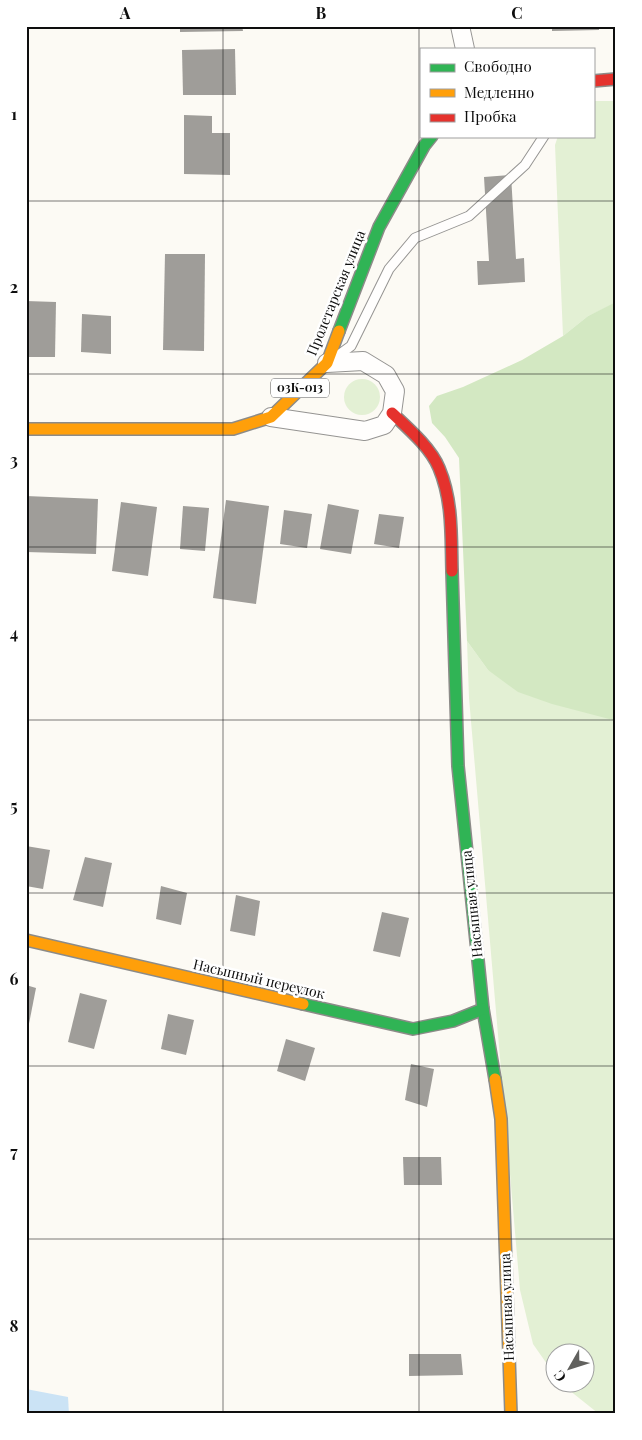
<svg xmlns="http://www.w3.org/2000/svg" width="642" height="1440" font-family="'Playfair Display',serif">
  <style>
    .green { fill: #e3f0d4 }
    .forest { fill: #d3e8c2 }
    .water { fill: #cbe3f5 }
    .building { fill: #9f9d99 }
    .lines { fill: none; stroke-linecap: round; stroke-linejoin: round }
    .lane-casing { stroke: #959492; stroke-width: 11 }
    .street-casing { stroke: #959492; stroke-width: 20 }
    .fast-casing { stroke: #8c8b88; stroke-width: 14 }
    .slow-casing { stroke: #8c8b88; stroke-width: 14 }
    .jam-casing { stroke: #8c8b88; stroke-width: 14 }
    .lane { stroke: #fffefd; stroke-width: 9 }
    .street { stroke: #fffefd; stroke-width: 18 }
    .fast { stroke: #30b455; stroke-width: 11 }
    .slow { stroke: #ff9f0a; stroke-width: 11 }
    .jam { stroke: #e5322d; stroke-width: 11 }
    .grid { fill: none; stroke: #0e0e0e; stroke-width: 1; stroke-opacity: 0.55 }
    .labels { text-anchor: middle; stroke-width: 5; stroke-linejoin: round; paint-order: stroke }
    .shield { fill: #fff; stroke: #565656; stroke-width: 1 }
    .shield-label { font-size: 12px; font-weight: bold; fill: #0e0e0e }
    .street-label { font-size: 14px; fill: #0e0e0e; stroke: #fff }
    .neatline { fill: none; stroke: #0e0e0e; stroke-width: 2 }
    .grid-label { font-size: 16px; text-anchor: middle; font-weight: bold; fill: #0e0e0e }
  </style>
  <rect width="100%" height="100%" fill="#fcfaf4"/>
  <g class="green">
    <path d="M593,101H616V303L588,316L563,336L555,145L558,136H593Z"/>
    <circle cx="362" cy="397" r="18"/>
    <path d="M467,641L488,670L616,720V1414H599L564,1386L561,1383L584,1382V1352H554V1374L533,1344L520,1290L469,698Z"/>
  </g>
  <path class="forest" d="M614,303H616V720H613L552,704L518,692L488,670L467,641L459,458L445,437L432,423L429,406L437,396L463,387L522,360L563,336L588,316Z"/>
  <path class="water" d="M26,1389L68,1397L69,1414H26Z"/>
  <g class="building">
    <path d="M180,26H242L243,31L180,32Z"/>
    <path d="M552,26H599V30L552,31Z"/>
    <path d="M235,49L236,95H183L182,50Z"/>
    <path d="M184,115L212,116V133H230V175L184,174Z"/>
    <path d="M511,175L516,259L524,258L525,282L478,285L477,261H489L484,177Z"/>
    <path d="M165,254H205L204,351L163,350Z"/>
    <path d="M26,301L56,302L55,357H26Z"/>
    <path d="M82,314L111,316V354L81,352Z"/>
    <path d="M26,496L98,499L96,554L26,552Z"/>
    <path d="M226,500L269,506L256,604L213,598Z"/>
    <path d="M121,502L157,507L148,576L112,571Z"/>
    <path d="M328,504L359,510L351,554L320,549Z"/>
    <path d="M183,506L209,508L205,551L180,549Z"/>
    <path d="M284,510L312,514L307,548L280,544Z"/>
    <path d="M379,514L404,517L399,548L374,544Z"/>
    <path d="M26,846L50,850L43,889L26,886Z"/>
    <path d="M85,857L112,863L103,907L73,900Z"/>
    <path d="M161,886L187,893L181,925L156,919Z"/>
    <path d="M236,895L260,901L255,936L230,931Z"/>
    <path d="M382,912L409,918L400,957L373,951Z"/>
    <path d="M26,985L36,988L27,1034H26Z"/>
    <path d="M80,993L107,1000L94,1049L68,1042Z"/>
    <path d="M168,1014L194,1020L186,1055L161,1049Z"/>
    <path d="M286,1039L315,1048L305,1081L277,1071Z"/>
    <path d="M411,1064L434,1069L427,1107L405,1100Z"/>
    <path d="M403,1157H441L442,1185H404Z"/>
    <path d="M409,1354H461L463,1375L409,1376Z"/>
  </g>
  <g class="lines">
    <g class="lane-casing">
      <path id="lane" d="M340,354L351,346L389,269L415,238L469,216L525,165L544,136"/>
    </g>
    <g class="street-casing">
      <g id="street">
        <path d="M460,26L465,49"/>
        <path d="M271,417L365,431L384,425L392,413L395,391L386,375L363,361L327,363"/>
      </g>
    </g>
    <g class="fast-casing">
      <g id="fast">
        <path d="M339,331L379,227L424,146L432,136"/>
        <path d="M452,571L458,766L483,1009L495,1079"/>
        <path d="M303,1004L413,1029L453,1021L483,1009"/>
      </g>
    </g>
    <g class="slow-casing">
      <g id="slow">
        <path d="M26,429H233L271,417L327,363L339,331"/>
        <path d="M26,940L303,1004"/>
        <path d="M495,1079L501,1119L511,1414"/>
      </g>
    </g>
    <g class="jam-casing">
      <g id="jam">
        <path d="M593,81L616,79"/>
        <path d="M392,413C408,428 431,448 439,468C453,501 451,537 452,571"/>
      </g>
    </g>
    <use href="#lane" class="lane"/>
    <use href="#street" class="street"/>
    <use href="#fast" class="fast"/>
    <use href="#slow" class="slow"/>
    <use href="#jam" class="jam"/>
  </g>
  <path class="grid" d="M223,26V1414M419,26V1414M26,201H616M26,374H616M26,547H616M26,720H616M26,893H616M26,1066H616M26,1239H616"/>
  <g class="labels">
    <rect class="shield" x="271" y="378.5" width="58" height="19" rx="4"/>
    <g class="shield-label">
      <text x="300" y="392">03К-013</text>
    </g>
    <g class="street-label">
      <text transform="translate(336 293) rotate(-68)" y="5">Пролетарская улица</text>
      <text transform="translate(472 904) rotate(-96)" y="5">Насыпная улица</text>
      <text transform="translate(259 979) rotate(13)" y="5">Насыпный переулок</text>
      <text transform="translate(507 1307) rotate(-92)" y="5">Насыпная улица</text>
    </g>
  </g>
  <rect width="642" height="1440" fill="none" stroke="#ffffff" stroke-width="55"/>
  <rect x="420" y="48" width="175" height="90" fill="#ffffff" stroke="#9f9f9f"/>
  <rect x="430" y="64" width="25" height="8" fill="#30b455" stroke="#9f9f9f"/>
  <text x="464" y="72" font-size="15" fill="#0e0e0e">Свободно</text>
  <rect x="430" y="89" width="25" height="8" fill="#ff9f0a" stroke="#9f9f9f"/>
  <text x="464" y="98" font-size="15" fill="#0e0e0e">Медленно</text>
  <rect x="430" y="114" width="25" height="8" fill="#e5322d" stroke="#9f9f9f"/>
  <text x="464" y="122" font-size="15" fill="#0e0e0e">Пробка</text>
  <g transform="translate(570 1368) rotate(231)"><circle r="24" fill="#ffffff" stroke="#9f9f9f"/>
  <path d="M0-4L9 19L0 12L-9 19Z" fill="#61615e"/>
  <text y="-8" font-size="14" font-weight="bold" text-anchor="middle" fill="#0e0e0e">С</text>
  </g>
  <rect x="28" y="28" width="586" height="1384" class="neatline"/>
  <g class="grid-label">
    <text x="125" y="19">A</text>
    <text x="321" y="19">B</text>
    <text x="517" y="19">C</text>
    <text x="14" y="120">1</text>
    <text x="14" y="293">2</text>
    <text x="14" y="466">3</text>
    <text x="14" y="639">4</text>
    <text x="14" y="812">5</text>
    <text x="14" y="985">6</text>
    <text x="14" y="1158">7</text>
    <text x="14" y="1332">8</text>
  </g>
</svg>
